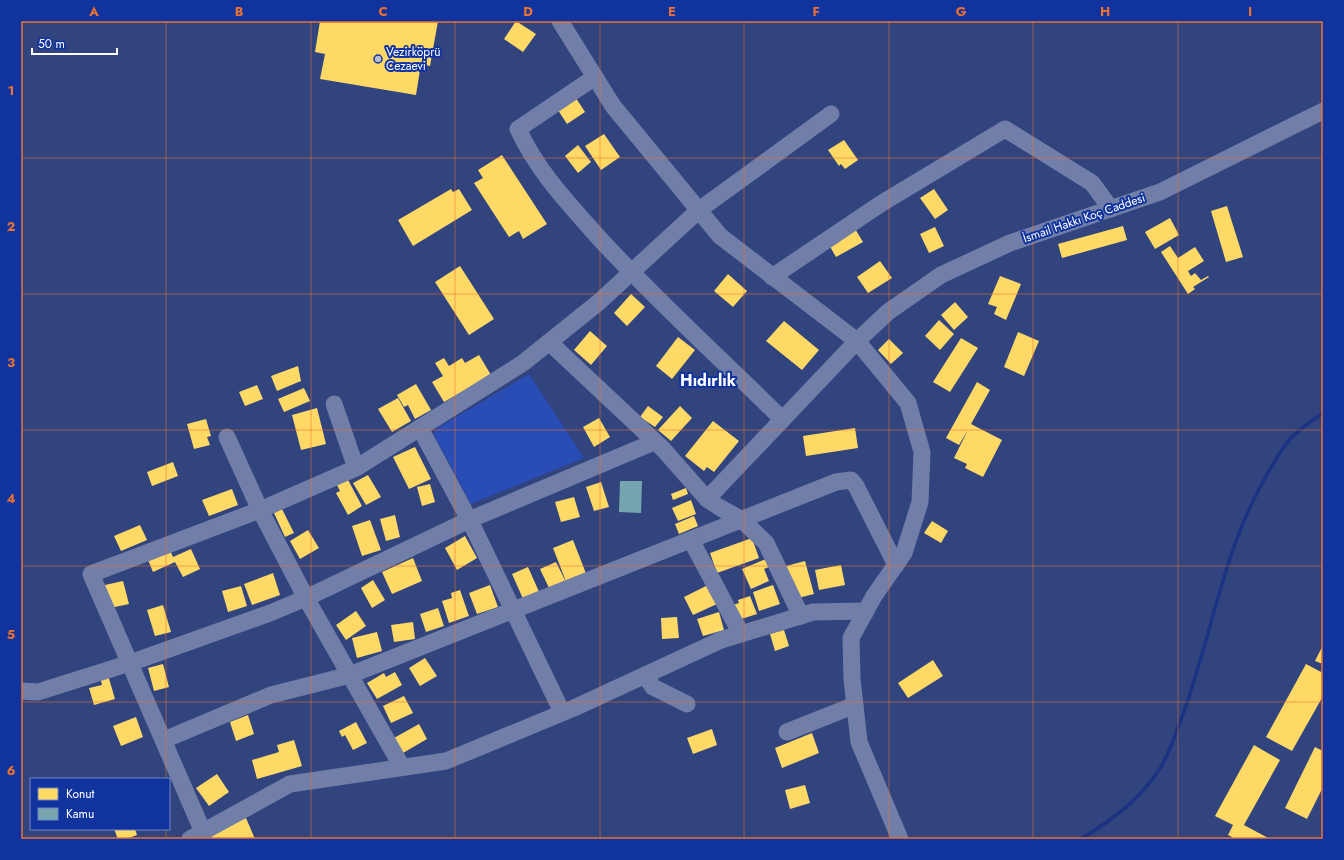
<svg xmlns="http://www.w3.org/2000/svg" width="1344" height="860" font-family="Jost,sans-serif">
  <style>
    .green { fill: #294cb5 }
    .homes { fill: #ffd966 }
    .public { fill: #76a5af }
    .lines { fill: none; stroke-linecap: round; stroke-linejoin: round }
    .stream { stroke: #1b3383; stroke-width: 3.5 }
    .minor { stroke: #717fa8; stroke-width: 17 }
    .grid { fill: none; stroke: #eb7230; stroke-width: 1; stroke-opacity: 0.55 }
    .poi-dot { fill: #b7bed2; stroke: #11339e; stroke-width: 1.5 }
    .labels { text-anchor: middle; stroke-width: 4; stroke-linejoin: round; paint-order: stroke }
    .poi-label { font-size: 12px; fill: #fff; stroke: #11339e; text-anchor: start }
    .street-label { font-size: 12px; fill: #fff; stroke: #11339e }
    .district-label { font-size: 16px; font-weight: bold; fill: #fff; stroke: #11339e }
    .neatline { fill: none; stroke: #eb7230; stroke-width: 1.5 }
    .grid-label { font-size: 13px; text-anchor: middle; font-weight: bold; fill: #eb7230 }
  </style>
  <rect width="100%" height="100%" fill="#31447e"/>
  <path class="green" d="M529,374L584,458L471,504L434,435L436,429Z"/>
  <g class="homes">
    <path d="M320,21H438L430,66L421,64L416,95L320,79L325,54L315,52Z"/>
    <path d="M516,21L536,34L523,52L504,39Z"/>
    <path d="M574,95L585,112L567,124L556,107Z"/>
    <path d="M604,134L620,157L601,170L585,146Z"/>
    <path d="M844,140L858,160L845,169L841,164L839,166L828,150Z"/>
    <path d="M578,145L591,162L578,173L565,156Z"/>
    <path d="M502,155L547,224L523,239L519,231L509,237L474,183L483,178L478,170Z"/>
    <path d="M451,189L453,192L459,189L472,210L413,246L398,220Z"/>
    <path d="M934,189L948,210L935,219L920,198Z"/>
    <path d="M1227,206L1243,257L1226,262L1211,211Z"/>
    <path d="M1170,218L1179,235L1155,249L1145,232Z"/>
    <path d="M1123,226L1127,240L1062,258L1058,244Z"/>
    <path d="M854,227L863,242L836,257L828,243Z"/>
    <path d="M935,227L944,246L929,253L920,234Z"/>
    <path d="M1170,246L1178,258L1195,247L1204,261L1188,271L1191,276L1195,273L1201,280L1208,276L1209,277L1193,287L1195,289L1188,294L1161,252Z"/>
    <path d="M880,261L892,278L868,293L857,277Z"/>
    <path d="M460,266L494,319L469,335L435,282Z"/>
    <path d="M728,274L747,291L733,307L714,291Z"/>
    <path d="M1000,276L1021,284L1006,320L994,314L997,307L988,304Z"/>
    <path d="M631,294L645,307L627,326L614,313Z"/>
    <path d="M955,302L968,317L954,330L941,315Z"/>
    <path d="M939,320L954,334L940,350L925,336Z"/>
    <path d="M784,321L819,350L802,370L766,341Z"/>
    <path d="M590,331L607,346L591,365L574,350Z"/>
    <path d="M1018,332L1039,341L1024,376L1004,367Z"/>
    <path d="M678,337L695,350L672,379L656,366Z"/>
    <path d="M961,338L978,348L950,392L933,382Z"/>
    <path d="M889,339L903,353L891,364L878,350Z"/>
    <path d="M479,355L491,375L444,402L432,382L443,376L435,363L444,358L449,366L462,358L465,363Z"/>
    <path d="M298,366L301,381L277,391L271,376Z"/>
    <path d="M977,382L990,390L971,424L1002,440L983,477L965,468L967,464L954,458L968,430L959,445L946,438Z"/>
    <path d="M416,384L431,410L415,419L408,405L404,407L397,395Z"/>
    <path d="M257,385L263,399L245,406L239,392Z"/>
    <path d="M304,388L310,401L284,412L278,399Z"/>
    <path d="M398,398L411,421L392,432L378,409Z"/>
    <path d="M648,406L663,417L655,427L640,417Z"/>
    <path d="M680,406L692,418L671,441L658,430Z"/>
    <path d="M317,408L326,444L301,450L292,415Z"/>
    <path d="M599,418L610,437L594,447L583,427Z"/>
    <path d="M206,419L211,436L207,437L210,445L194,449L187,424Z"/>
    <path d="M713,421L739,441L714,472L707,467L704,471L685,456Z"/>
    <path d="M855,428L858,448L806,456L803,436Z"/>
    <path d="M415,447L431,479L409,489L393,457Z"/>
    <path d="M173,462L178,476L152,486L147,472Z"/>
    <path d="M368,475L381,497L366,505L353,483Z"/>
    <path d="M347,478L362,506L348,515L336,493L340,491L336,483Z"/>
    <path d="M601,482L609,507L594,511L586,487Z"/>
    <path d="M430,484L435,502L422,506L417,487Z"/>
    <path d="M686,488L688,494L673,500L671,494Z"/>
    <path d="M232,489L238,505L209,516L202,500Z"/>
    <path d="M574,497L580,517L561,522L555,502Z"/>
    <path d="M691,500L696,514L678,521L672,508Z"/>
    <path d="M282,509L294,533L285,537L274,513Z"/>
    <path d="M395,515L400,537L386,541L380,519Z"/>
    <path d="M694,516L698,526L679,534L675,524Z"/>
    <path d="M370,520L381,550L362,556L352,526Z"/>
    <path d="M932,521L948,531L941,543L924,533Z"/>
    <path d="M140,525L147,540L121,551L114,536Z"/>
    <path d="M308,530L319,548L300,559L290,541Z"/>
    <path d="M465,536L477,558L457,570L445,548Z"/>
    <path d="M752,538L759,558L717,573L710,553Z"/>
    <path d="M573,540L587,576L567,584L553,548Z"/>
    <path d="M191,549L200,569L183,577L175,562L153,572L148,560L170,550L173,557Z"/>
    <path d="M413,558L422,581L392,594L382,572Z"/>
    <path d="M766,559L769,567L764,569L769,581L751,589L742,569Z"/>
    <path d="M805,561L814,594L794,599L786,566Z"/>
    <path d="M556,562L566,582L550,590L540,569Z"/>
    <path d="M841,565L845,585L819,590L815,570Z"/>
    <path d="M528,567L540,594L524,601L512,574Z"/>
    <path d="M273,573L280,595L252,605L244,584Z"/>
    <path d="M373,580L385,600L372,608L361,588Z"/>
    <path d="M123,581L129,604L110,608L105,585Z"/>
    <path d="M490,585L498,607L477,614L469,593Z"/>
    <path d="M708,585L717,604L693,615L684,597Z"/>
    <path d="M773,585L780,604L759,611L753,592Z"/>
    <path d="M241,586L247,606L228,612L222,591Z"/>
    <path d="M460,590L469,616L449,623L442,601L452,598L451,593Z"/>
    <path d="M750,596L757,614L738,620L733,605L739,603L738,600Z"/>
    <path d="M163,605L171,632L155,636L147,610Z"/>
    <path d="M438,608L444,626L426,632L420,614Z"/>
    <path d="M356,611L366,626L346,640L336,625Z"/>
    <path d="M719,612L724,630L703,636L697,619Z"/>
    <path d="M677,617L679,638L662,639L661,618Z"/>
    <path d="M413,622L415,639L394,642L391,625Z"/>
    <path d="M784,630L789,646L775,651L770,634Z"/>
    <path d="M377,632L382,651L357,658L352,638Z"/>
    <path d="M1323,645V664L1315,661Z"/>
    <path d="M425,658L437,676L420,686L409,668Z"/>
    <path d="M933,660L943,676L908,698L898,683Z"/>
    <path d="M163,664L169,687L154,691L148,668Z"/>
    <path d="M1306,664L1323,673V696L1292,751L1266,737Z"/>
    <path d="M395,672L402,685L377,699L367,683L384,673L386,677Z"/>
    <path d="M108,675L115,699L94,705L89,688L102,685L100,677Z"/>
    <path d="M404,696L413,713L391,723L383,706Z"/>
    <path d="M248,715L254,734L236,741L230,722Z"/>
    <path d="M136,717L143,737L121,746L113,726Z"/>
    <path d="M356,722L367,743L353,750L345,735L342,737L339,731Z"/>
    <path d="M419,724L427,739L403,753L394,738Z"/>
    <path d="M712,729L717,745L693,754L687,738Z"/>
    <path d="M812,733L819,753L782,768L775,748Z"/>
    <path d="M294,740L302,766L257,779L252,760L279,752L277,745Z"/>
    <path d="M1254,745L1280,760L1244,825L1270,839H1231L1232,837L1228,835L1233,825L1215,816Z"/>
    <path d="M1315,747L1323,751V787L1307,819L1285,808Z"/>
    <path d="M217,774L229,792L209,806L196,788Z"/>
    <path d="M805,785L810,803L790,809L785,790Z"/>
    <path d="M246,818L255,839H212L210,833Z"/>
    <path d="M114,829H135L137,835L126,839H118Z"/>
  </g>
  <path class="public" d="M620,481H642L641,513L619,512Z"/>
  <g class="lines">
    <path class="stream" d="M1081,839C1112,820 1141,799 1161,767C1171,750 1177,730 1184,711C1212,634 1223,552 1264,480C1272,466 1279,452 1290,439C1300,429 1311,421 1323,413"/>
    <g class="minor">
      <path d="M560,21L613,106L720,236L857,341L908,403L922,452L920,502L904,553L874,596L851,638L852,679L859,742L900,839"/>
      <path d="M595,77L518,129C538,172 568,203 599,238C657,301 721,359 782,419"/>
      <path d="M772,277L882,203L1005,129L1092,183L1111,209"/>
      <path d="M549,342L663,449L707,499L719,507L742,520L766,543L801,616"/>
      <path d="M334,404L356,468"/>
      <path d="M420,428L473,527L562,712"/>
      <path d="M227,437L260,510L306,598L402,767"/>
      <path d="M707,499L857,341L888,312L941,275L1010,243L1160,192L1323,111"/>
      <path d="M691,540L741,634"/>
      <path d="M645,675L653,687L687,704"/>
      <path d="M21,691L38,692L130,663L270,613L306,598L469,520L654,442"/>
      <path d="M787,732L855,705"/>
      <path d="M164,740L271,695L350,675L836,482L851,480L856,486L896,565"/>
      <path d="M203,832L91,574L260,510L356,468L523,363L599,302L699,210L831,114"/>
      <path d="M190,839L290,784L446,761L574,708L721,640L813,612L866,611"/>
    </g>
  </g>
  <path class="grid" d="M166,21V779M311,21V839M455,21V839M600,21V839M744,21V839M889,21V839M1033,21V839M1178,21V839M21,158H1323M21,294H1323M21,430H1323M21,566H1323M21,702H1323M166,829V839"/>
  <circle class="poi-dot" cx="378" cy="59" r="4"/>
  <g class="labels">
    <g class="poi-label">
      <text x="386" y="56">Vezirköprü<tspan x="386" dy="14">Cezaevi</tspan></text>
    </g>
    <g class="street-label">
      <text transform="translate(1084 218) rotate(-19)" y="4">İsmail Hakkı Koç Caddesi</text>
    </g>
    <g class="district-label">
      <text x="708" y="386">Hıdırlık</text>
    </g>
  </g>
  <rect width="1344" height="860" fill="none" stroke="#11339e" stroke-width="44"/>
  <rect x="30" y="778" width="140" height="52" fill="#11339e" stroke="#7085c5"/>
  <rect x="38" y="788" width="20" height="12" fill="#ffd966" stroke="#7085c5"/>
  <text x="66" y="798" font-size="12" fill="#ffffff">Konut</text>
  <rect x="38" y="808" width="20" height="12" fill="#76a5af" stroke="#7085c5"/>
  <text x="66" y="818" font-size="12" fill="#ffffff">Kamu</text>
  <path d="M32 48v6h85v-6" fill="none" stroke="#ffffff" stroke-width="2"/>
  <text x="38" y="48" font-size="12" fill="#ffffff" stroke="#11339e" stroke-width="3" paint-order="stroke">50 m</text>
  <rect x="22" y="22" width="1300" height="816" class="neatline"/>
  <g class="grid-label">
    <text x="94" y="16">A</text>
    <text x="239" y="16">B</text>
    <text x="383" y="16">C</text>
    <text x="528" y="16">D</text>
    <text x="672" y="16">E</text>
    <text x="816" y="16">F</text>
    <text x="961" y="16">G</text>
    <text x="1105" y="16">H</text>
    <text x="1250" y="16">I</text>
    <text x="11" y="95">1</text>
    <text x="11" y="231">2</text>
    <text x="11" y="367">3</text>
    <text x="11" y="503">4</text>
    <text x="11" y="639">5</text>
    <text x="11" y="775">6</text>
  </g>
</svg>
